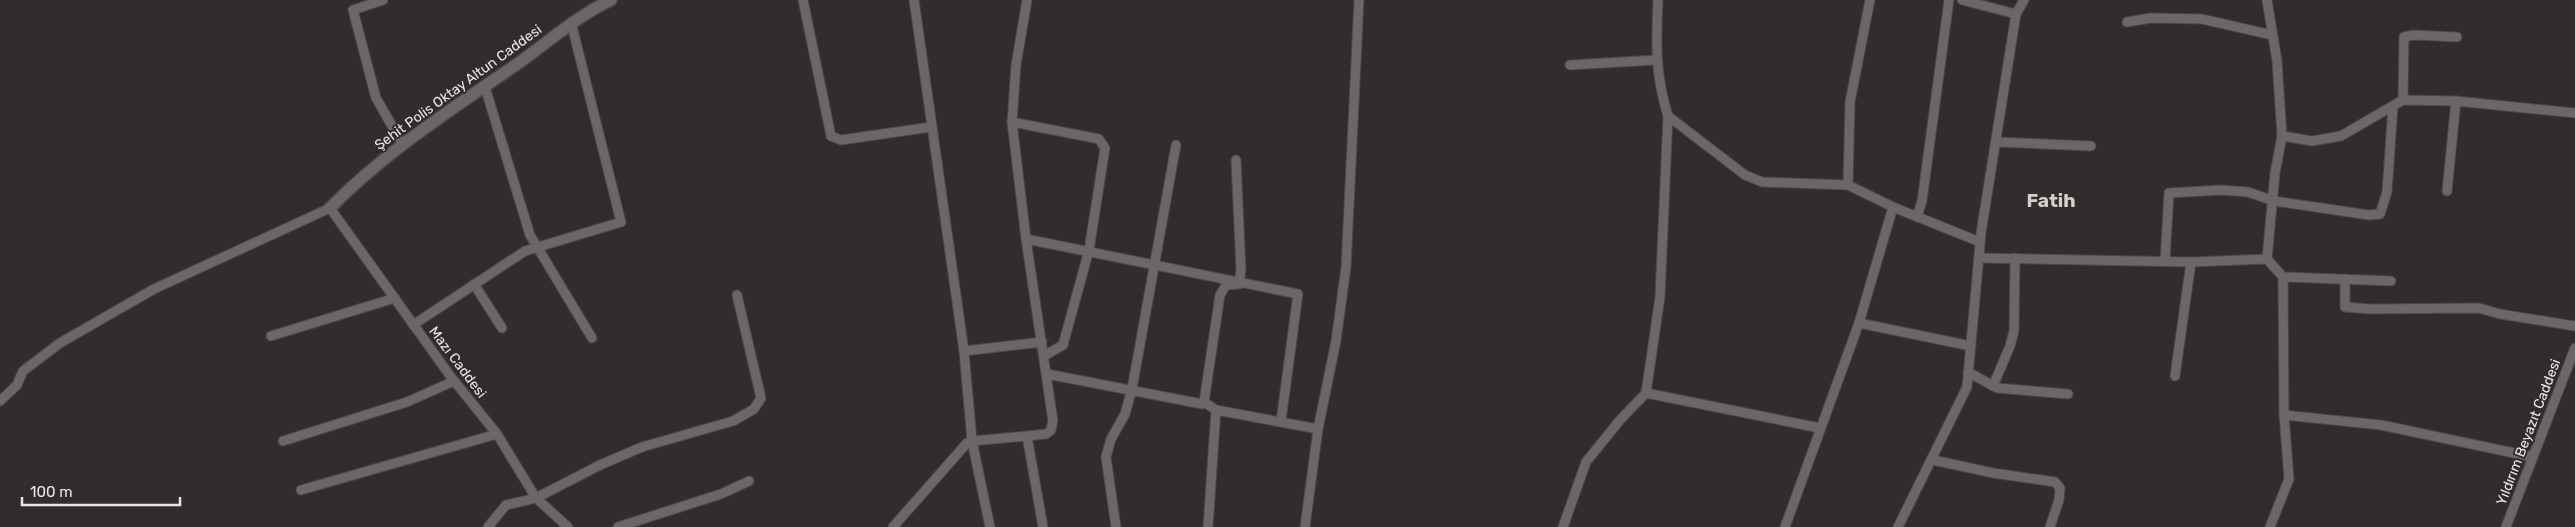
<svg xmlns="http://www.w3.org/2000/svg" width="2575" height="527" font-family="Rubik,sans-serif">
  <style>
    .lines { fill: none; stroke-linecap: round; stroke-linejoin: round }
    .minor-casing { stroke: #4b4847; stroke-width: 11 }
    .tertiary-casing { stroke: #4b4847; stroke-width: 14 }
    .minor { stroke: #6b6766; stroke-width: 9 }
    .tertiary { stroke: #6b6766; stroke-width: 11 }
    .labels { text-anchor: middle; stroke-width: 4; stroke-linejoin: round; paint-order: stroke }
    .street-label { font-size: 14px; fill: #eae7e7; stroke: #312d2c }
    .district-label { font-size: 19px; font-weight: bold; fill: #d3cfcd; stroke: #312d2c }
  </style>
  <rect width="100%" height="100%" fill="#312d2c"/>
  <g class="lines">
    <g class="minor-casing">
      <g id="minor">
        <path d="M383,0L353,10L376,98L403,145"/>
        <path d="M803,0L831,136L841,140L931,127"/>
        <path d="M914,0L964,351L972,441L990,527"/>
        <path d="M1027,0L1016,65L1012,122L1026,239L1053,421L1051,430L1046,434L1027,436L1043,527"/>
        <path d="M1962,0L2016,14"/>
        <path d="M2267,0L2277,61L2282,136"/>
        <path d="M2127,22L2151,18L2202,19L2272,35"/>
        <path d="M1570,65L1656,60"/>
        <path d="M485,87L530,235L592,338"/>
        <path d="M2403,100L2404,37L2414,35L2457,37"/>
        <path d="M1668,116L1745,175L1762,182L1848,185L1893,207L1980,242"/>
        <path d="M1012,122L1099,139L1105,148L1089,250L1063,345L1044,356"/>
        <path d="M1996,142L2091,146"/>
        <path d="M1848,185L1850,102L1870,0"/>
        <path d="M2447,191L2456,101"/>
        <path d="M1917,217L1922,201L1949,0"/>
        <path d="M1026,239L1298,294L1281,421"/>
        <path d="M1979,258L2191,262L2267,259L2283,277L2284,415L2289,479L2270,527"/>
        <path d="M2267,259L2275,173L2282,136L2312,141L2341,136L2403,100L2456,101L2575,113"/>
        <path d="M2165,261L2169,193L2221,190L2248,192L2274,201L2369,215L2380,214L2387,192L2393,106"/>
        <path d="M2283,277L2391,281"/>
        <path d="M2345,279V307L2369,309L2479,308L2500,314L2575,326"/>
        <path d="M474,284L502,328"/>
        <path d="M1859,323L1971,346"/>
        <path d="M413,325L525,251L621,222L571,22"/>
        <path d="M271,336L395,298"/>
        <path d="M964,351L1042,342"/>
        <path d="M1968,372L1997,388L2068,394"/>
        <path d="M1047,374L1202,404L1204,402L1216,410L1318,429"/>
        <path d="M2175,376L2191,262"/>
        <path d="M1993,386L2010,346L2014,331L2015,258"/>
        <path d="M1646,393L1820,428"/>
        <path d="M0,401L17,385L23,371L60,343L154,289L330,208L451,377L497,434L536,498L568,527"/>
        <path d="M1204,402L1220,295L1226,285L1239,284L1241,270L1236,160"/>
        <path d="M2284,415L2381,425L2533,457"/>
        <path d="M283,441L407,402L454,381"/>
        <path d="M1933,460L1993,473L2055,482L2060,488L2059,500L2050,527"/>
        <path d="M301,490L497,434"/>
        <path d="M488,527L506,505L536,498L600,465L642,447L733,421L754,409L761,398L737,295"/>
        <path d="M618,527L721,494L749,481"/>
        <path d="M893,527L967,443L972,441L1027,436"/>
        <path d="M1116,527L1106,457L1111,439L1125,414L1132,389L1176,145"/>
        <path d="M1208,527L1216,410"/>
        <path d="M1305,527L1318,429L1336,341L1346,267L1359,0"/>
        <path d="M1563,527L1586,462L1620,420L1646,393L1660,297L1668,116C1655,75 1656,42 1658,0"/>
        <path d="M1785,527L1859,323L1893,207"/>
        <path d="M1898,527L1967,387L1981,233L2016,14L2024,0"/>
        <path d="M2506,527L2575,348"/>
      </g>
    </g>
    <g class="tertiary-casing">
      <path id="tertiary" d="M330,208C386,151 455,107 520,62C551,40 577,16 611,0"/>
    </g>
    <use href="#minor" class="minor"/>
    <use href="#tertiary" class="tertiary"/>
  </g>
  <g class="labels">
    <g class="street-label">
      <text transform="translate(458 87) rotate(-36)" y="5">Şehit Polis Oktay Altun Caddesi</text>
      <text transform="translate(458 362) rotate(53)" y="5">Mazı Caddesi</text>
      <text transform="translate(2528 432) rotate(-69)" y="5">Yıldırım Beyazıt Caddesi</text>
    </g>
    <g class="district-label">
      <text x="2051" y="207">Fatih</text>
    </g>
  </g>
  <path d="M22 497v8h158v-8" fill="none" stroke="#eae7e7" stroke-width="2.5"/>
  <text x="30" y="497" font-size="15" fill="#eae7e7" stroke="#312d2c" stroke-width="4" paint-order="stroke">100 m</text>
</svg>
